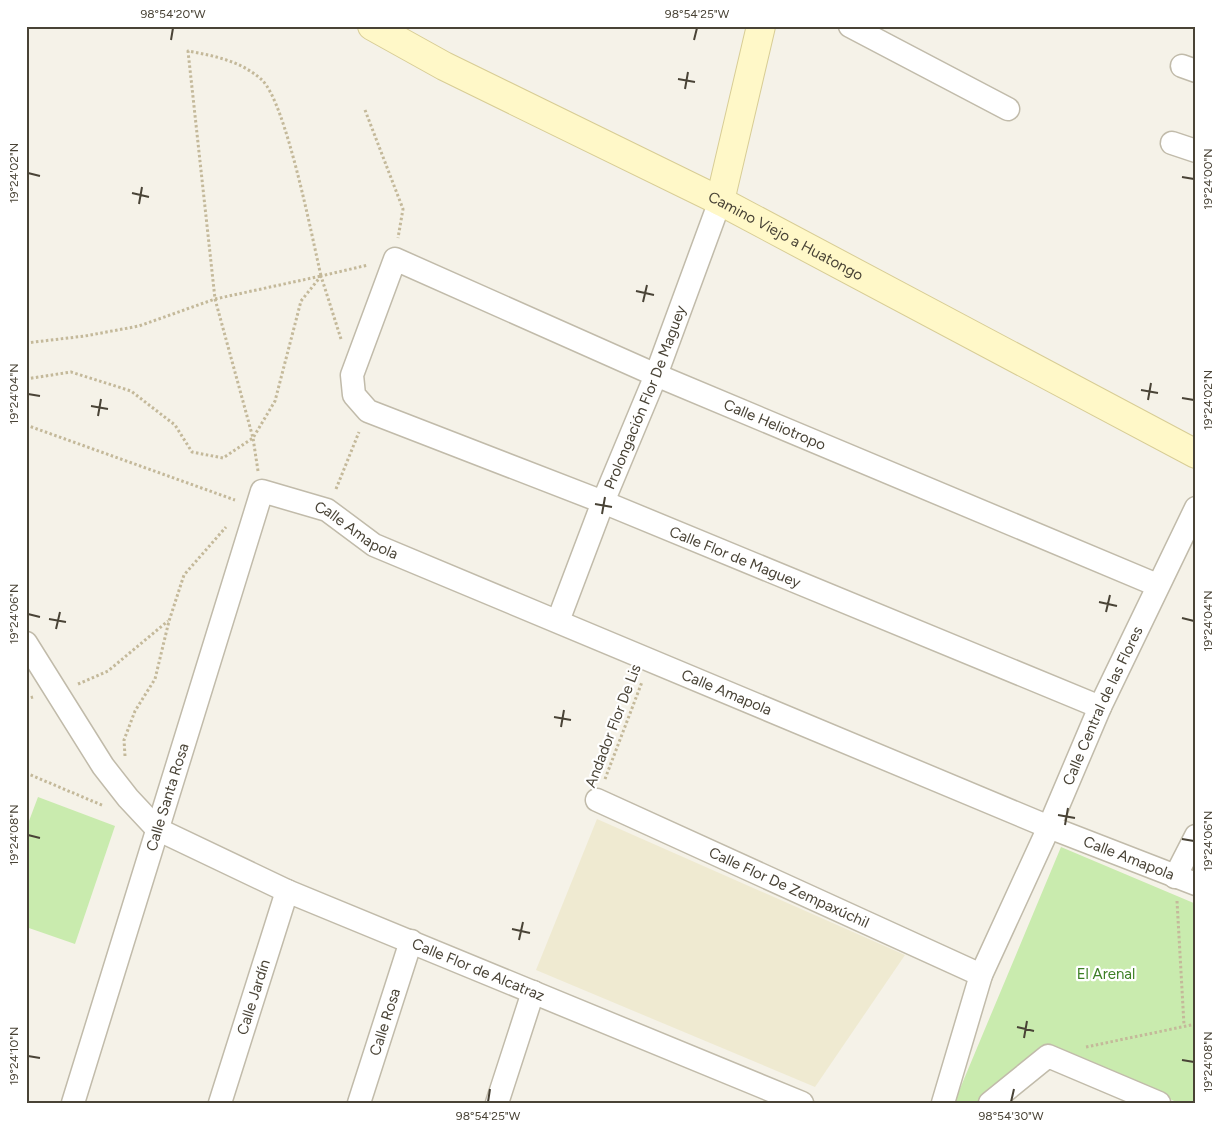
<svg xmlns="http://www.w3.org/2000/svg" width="1222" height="1129" font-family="Figtree,sans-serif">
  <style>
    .education { fill: #efead1 }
    .green { fill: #c9ebae }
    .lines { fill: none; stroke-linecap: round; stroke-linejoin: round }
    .street-casing { stroke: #c1bbaa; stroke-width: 25 }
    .secondary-casing { stroke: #d8cd95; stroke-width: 30 }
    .path { stroke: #c4b99a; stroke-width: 3; stroke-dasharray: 2.5 2.5; stroke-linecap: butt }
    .street { stroke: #fff; stroke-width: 22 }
    .secondary { stroke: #fff8c8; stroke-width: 28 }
    .ticks { fill: none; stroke: #494336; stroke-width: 2 }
    .labels { text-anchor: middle; stroke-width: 4.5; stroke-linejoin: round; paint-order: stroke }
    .street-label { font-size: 15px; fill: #494336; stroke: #fff }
    .park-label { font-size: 15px; fill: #3d7f25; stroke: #fff }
    .neatline { fill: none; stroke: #494336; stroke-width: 2 }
    .ticks-label { font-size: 12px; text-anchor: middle; fill: #494336 }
  </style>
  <rect width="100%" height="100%" fill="#f5f2e8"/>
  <path class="education" d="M597,819L905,955L815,1087L536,970Z"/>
  <g class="green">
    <path d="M38,797L115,826L75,944L26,927V829Z"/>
    <path d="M1061,847L1196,904V1103H1179L1049,1048L976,1103H954Z"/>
  </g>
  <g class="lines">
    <g class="street-casing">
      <g id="street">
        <path d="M850,26L1008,109"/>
        <path d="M1182,66L1196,71"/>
        <path d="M1172,143L1196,151"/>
        <path id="s1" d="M558,621L603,502L656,375L720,201"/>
        <path id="s2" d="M26,643L103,766L128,798L157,829L287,891L802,1103"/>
        <path id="s3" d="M1100,707L603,502L368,411L354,395L352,375L395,259L656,375L1157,585"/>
        <path id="s4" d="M597,800L981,975"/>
        <path d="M1175,877L1196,836"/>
        <path id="s5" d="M73,1103L262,491L327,510L374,545L1049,827L1196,884"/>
        <path id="s6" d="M220,1103L287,891"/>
        <path id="s7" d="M359,1103L411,941"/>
        <path d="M497,1103L533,992"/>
        <path id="s8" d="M943,1103L981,975L1049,827L1100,707L1196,508"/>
        <path d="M990,1103L1048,1056L1159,1103"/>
      </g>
    </g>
    <g class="secondary-casing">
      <g id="secondary">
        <path id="s9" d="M372,26L444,66L720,201L1196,454"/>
        <path d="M720,201L761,26"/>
      </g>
    </g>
    <g class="path">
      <path d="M365,110L403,209L398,238"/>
      <path d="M341,339L321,276L368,265"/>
      <path d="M26,343L85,336L139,326L215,299L321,276"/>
      <path d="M26,379L71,372L131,391L175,425L192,452L223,458L253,438L275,401L301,301L321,276"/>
      <path d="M26,425L235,500"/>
      <path d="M258,471L253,438L215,299L188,51C215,56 241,61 262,80C286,103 312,237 321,276"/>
      <path d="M336,489L359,432"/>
      <path d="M78,684L108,671L168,621"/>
      <path d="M26,699L33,697"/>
      <path d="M125,756L124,740L135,711L155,679L169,621L184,575L226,527"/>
      <path d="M26,773L104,806"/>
      <path d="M605,779L642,682"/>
      <path d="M1177,901L1184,1025"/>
      <path d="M1086,1047L1196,1024"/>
    </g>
    <use href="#street" class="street"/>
    <use href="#secondary" class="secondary"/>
  </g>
  <path class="ticks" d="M171,40L173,28M694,40L697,28M678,79L695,82M685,89L688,72M28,173L40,176M1182,177L1194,179M132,193L149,197M139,204L142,187M636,291L654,295M643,302L647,285M1141,390L1158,393M28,394L40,396M1182,398L1194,400M1148,400L1151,383M91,406L108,409M98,416L101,399M595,504L612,507M602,514L605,497M1099,602L1117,606M1106,612L1110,595M28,614L40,617M1182,618L1194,621M49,619L66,622M56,629L60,612M554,717L571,720M561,727L564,710M1058,815L1075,818M1065,825L1068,808M28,835L40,838M1182,839L1194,841M512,929L530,933M519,940L523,922M1017,1027L1034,1031M1024,1038L1027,1021M28,1056L40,1058M1182,1060L1194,1062M488,1102L490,1089M1011,1102L1014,1089"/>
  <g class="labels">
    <g class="street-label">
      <text dy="5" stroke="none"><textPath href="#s9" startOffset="464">Camino Viejo a Huatongo</textPath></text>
      <text dy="5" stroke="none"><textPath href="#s1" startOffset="240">Prolongación Flor De Maguey</textPath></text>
      <text dy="5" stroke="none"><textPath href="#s3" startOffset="1369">Calle Heliotropo</textPath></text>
      <text dy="5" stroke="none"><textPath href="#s5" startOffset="744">Calle Amapola</textPath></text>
      <text transform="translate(735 557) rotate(22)" y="5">Calle Flor de Maguey</text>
      <text dy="5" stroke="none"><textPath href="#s5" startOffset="1149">Calle Amapola</textPath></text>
      <text dy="5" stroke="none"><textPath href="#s8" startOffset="429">Calle Central de las Flores</textPath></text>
      <text transform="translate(613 726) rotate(-69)" y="5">Andador Flor De Lis</text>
      <text dy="5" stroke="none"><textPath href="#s5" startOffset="320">Calle Santa Rosa</textPath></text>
      <text dy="5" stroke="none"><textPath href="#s5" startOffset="1584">Calle Amapola</textPath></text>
      <text dy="5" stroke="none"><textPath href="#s4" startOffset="211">Calle Flor De Zempaxúchil</textPath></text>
      <text dy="5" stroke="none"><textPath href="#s2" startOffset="579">Calle Flor de Alcatraz</textPath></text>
      <text dy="5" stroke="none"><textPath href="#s6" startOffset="111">Calle Jardín</textPath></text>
      <text dy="5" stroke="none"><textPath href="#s7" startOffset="85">Calle Rosa</textPath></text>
    </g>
    <g class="park-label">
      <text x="1106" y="979">El Arenal</text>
    </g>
  </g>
  <rect width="1222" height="1129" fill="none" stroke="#ffffff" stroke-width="55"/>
  <rect x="28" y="28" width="1166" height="1074" class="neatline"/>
  <g class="ticks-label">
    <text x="173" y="18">98°54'20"W</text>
    <text x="697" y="18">98°54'25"W</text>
    <text transform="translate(14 173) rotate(-90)" y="4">19°24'02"N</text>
    <text transform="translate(1208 179) rotate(-90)" y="4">19°24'00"N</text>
    <text transform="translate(14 394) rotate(-90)" y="4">19°24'04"N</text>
    <text transform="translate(1208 400) rotate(-90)" y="4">19°24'02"N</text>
    <text transform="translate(14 614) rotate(-90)" y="4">19°24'06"N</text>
    <text transform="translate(1208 621) rotate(-90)" y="4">19°24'04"N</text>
    <text transform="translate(14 835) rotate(-90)" y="4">19°24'08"N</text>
    <text transform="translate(1208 841) rotate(-90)" y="4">19°24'06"N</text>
    <text transform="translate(14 1056) rotate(-90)" y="4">19°24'10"N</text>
    <text transform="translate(1208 1062) rotate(-90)" y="4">19°24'08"N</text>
    <text x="488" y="1120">98°54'25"W</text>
    <text x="1011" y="1120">98°54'30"W</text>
  </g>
</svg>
